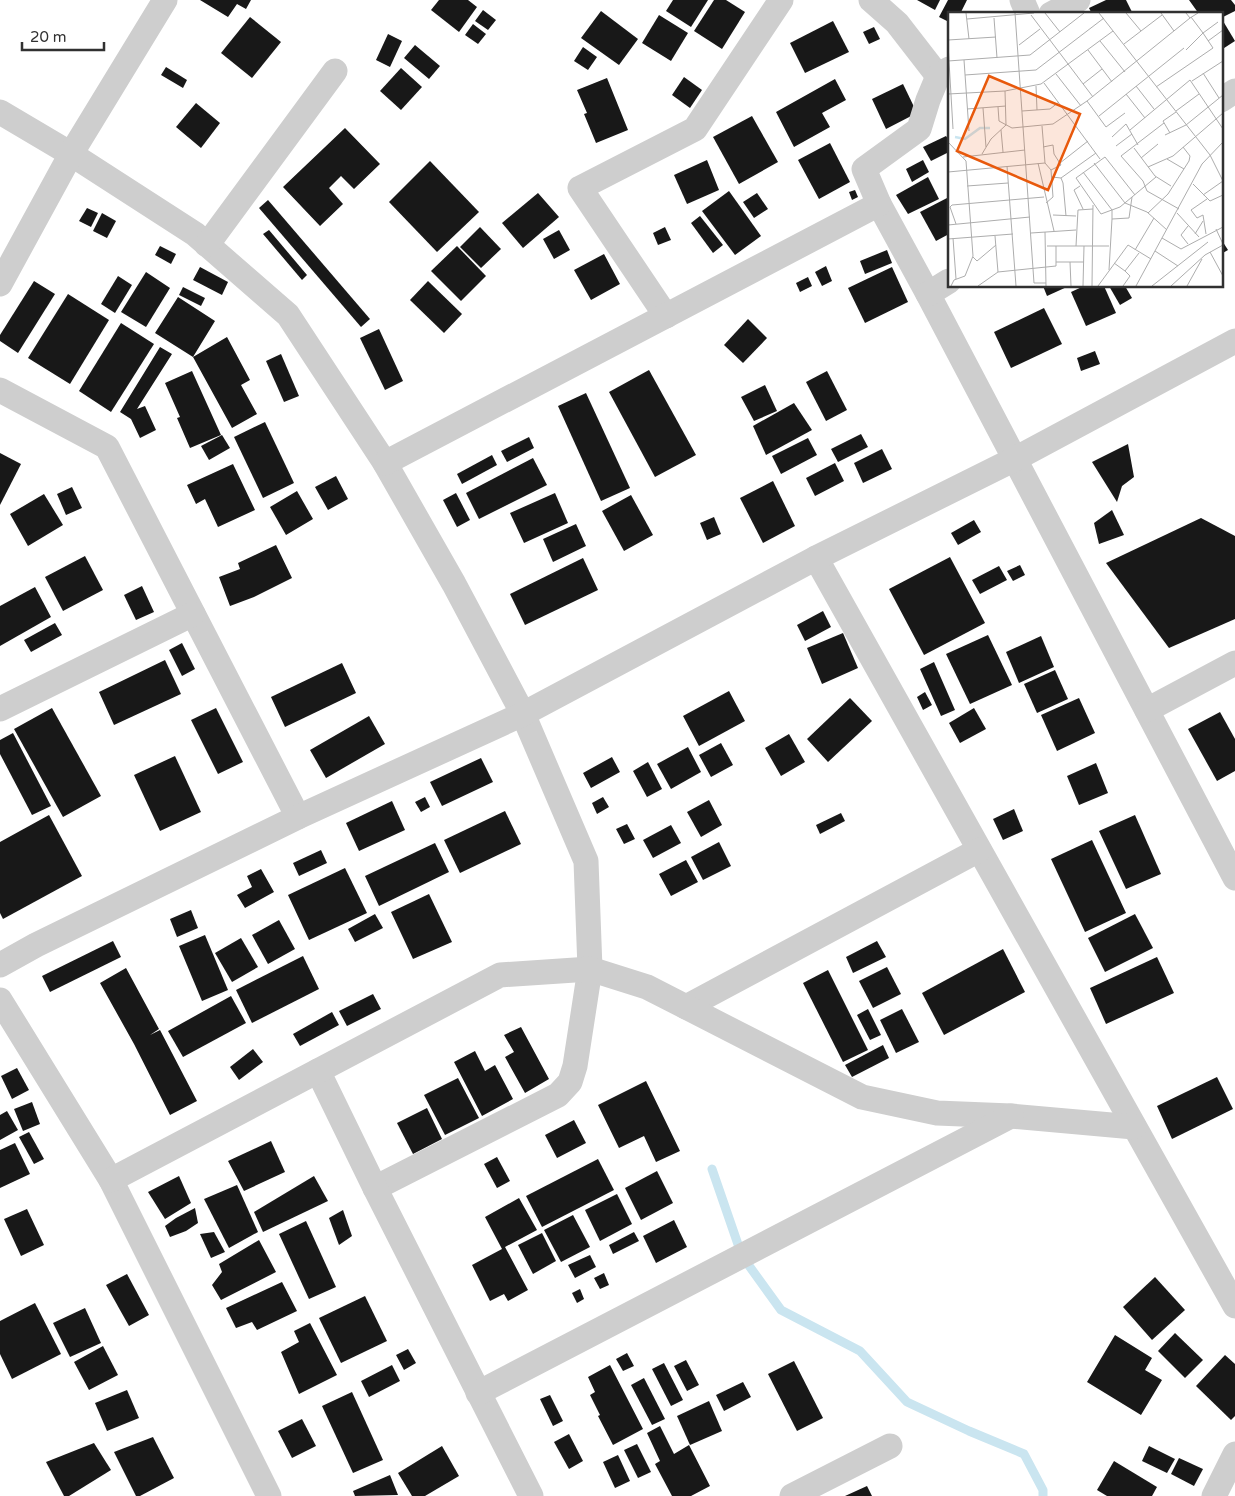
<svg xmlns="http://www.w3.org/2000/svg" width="1235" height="1496" font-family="'Varela Round',sans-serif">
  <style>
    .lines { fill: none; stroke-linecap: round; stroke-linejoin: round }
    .stream { stroke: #cae5f0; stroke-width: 9 }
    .building { fill: #181818 }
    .minor { stroke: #cecece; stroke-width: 25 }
    .inset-river { fill: none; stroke: #cae5f0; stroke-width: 2.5 }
    .inset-road { fill: none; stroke: #adadad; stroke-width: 1 }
    .view { fill: #e8590c; fill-opacity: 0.15; stroke: #e8590c; stroke-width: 2.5 }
    .inset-edge { fill: none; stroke: #313131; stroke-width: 2.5 }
  </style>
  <rect width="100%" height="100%" fill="#fff"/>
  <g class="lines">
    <path class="stream" d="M712,1169L742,1256L781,1310L860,1351L907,1402L969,1431L1024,1454L1043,1490V1496"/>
  </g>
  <g class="building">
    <path d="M200,0H251L246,9L237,4L228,17Z"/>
    <path d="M439,0H468L477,7L459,32L431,10Z"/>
    <path d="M673,0H708L691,27L666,11Z"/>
    <path d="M714,0H726L745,12L722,49L694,31Z"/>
    <path d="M917,0H940L935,10Z"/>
    <path d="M948,0H967L960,14H949V22L939,17Z"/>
    <path d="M1106,0H1126L1133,14H1092L1089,8Z"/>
    <path d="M1189,0H1231L1235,5V11L1221,18V14H1199Z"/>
    <path d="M483,10L496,20L488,30L475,21Z"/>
    <path d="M601,11L638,39L619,65L581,38Z"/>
    <path d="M659,15L688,33L671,61L642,43Z"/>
    <path d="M250,17L281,42L252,78L221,53Z"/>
    <path d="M833,21L849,52L805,73L790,43Z"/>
    <path d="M1223,21L1235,41L1221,50V22Z"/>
    <path d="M473,24L486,34L478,44L465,35Z"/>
    <path d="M874,27L880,39L869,44L863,32Z"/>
    <path d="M388,34L402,41L390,67L376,60Z"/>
    <path d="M415,45L440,66L429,79L404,58Z"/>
    <path d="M583,47L597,57L588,70L574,61Z"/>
    <path d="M166,67L187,80L183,88L161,75Z"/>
    <path d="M401,68L422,87L401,110L380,91Z"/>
    <path d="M684,77L702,90L690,108L672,95Z"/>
    <path d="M607,78L628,130L596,143L584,114L587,113L577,90Z"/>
    <path d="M835,79L846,100L822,113L830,127L794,147L776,112Z"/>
    <path d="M903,84L917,113L886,129L872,99Z"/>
    <path d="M196,103L220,123L201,148L176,127Z"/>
    <path d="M752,116L778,162L739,184L713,137Z"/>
    <path d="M345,128L380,164L354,189L341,176L329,188L343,204L320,226L283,187Z"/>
    <path d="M946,136L949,140V152L931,161L923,147Z"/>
    <path d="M830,143L850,182L819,199L798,160Z"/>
    <path d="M707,160L719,190L687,204L674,175Z"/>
    <path d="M923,160L929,172L912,182L906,169Z"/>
    <path d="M430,161L479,212L437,252L389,202Z"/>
    <path d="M928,177L939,199L908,214L896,195Z"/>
    <path d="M855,190L858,197L852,200L849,192Z"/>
    <path d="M729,191L761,236L735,255L702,211Z"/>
    <path d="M538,193L559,217L523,248L502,223Z"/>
    <path d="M757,193L768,209L754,218L743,202Z"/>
    <path d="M949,197V234L936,241L920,212Z"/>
    <path d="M268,200L370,319L361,327L259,208Z"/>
    <path d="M87,208L98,213L91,227L79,221Z"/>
    <path d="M102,213L116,221L107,238L93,231Z"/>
    <path d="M700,216L723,245L713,253L691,223Z"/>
    <path d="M480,227L501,249L481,268L460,247Z"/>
    <path d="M665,227L671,240L658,245L653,233Z"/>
    <path d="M269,230L307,275L302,280L263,234Z"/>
    <path d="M559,230L570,250L554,259L543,239Z"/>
    <path d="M1221,239L1228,250L1221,254Z"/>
    <path d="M160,246L176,254L171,264L155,255Z"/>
    <path d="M457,246L486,276L461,301L431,271Z"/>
    <path d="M887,250L892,263L865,274L860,261Z"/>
    <path d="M604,254L620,284L591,300L574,270Z"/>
    <path d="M826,266L832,281L822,286L815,272Z"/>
    <path d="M200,267L228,282L222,295L193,280Z"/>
    <path d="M892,267L908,302L865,323L848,288Z"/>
    <path d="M146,272L170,288L146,327L121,312Z"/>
    <path d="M118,276L132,285L115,313L101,304Z"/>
    <path d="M808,277L812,286L800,292L796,283Z"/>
    <path d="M34,281L55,294L18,353L0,341V335Z"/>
    <path d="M428,281L462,314L444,333L410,300Z"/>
    <path d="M1043,286H1069L1047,296Z"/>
    <path d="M1084,286H1104L1116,313L1086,326L1071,292Z"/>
    <path d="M1109,286H1125L1132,298L1120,305Z"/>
    <path d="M183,287L205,298L201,306L179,295Z"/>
    <path d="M68,294L109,320L70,384L28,358Z"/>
    <path d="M178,297L215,321L193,357L227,337L250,380L241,385L257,414L232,428L193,357L155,333Z"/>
    <path d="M1044,308L1062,344L1011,368L994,332Z"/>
    <path d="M748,319L767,338L743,363L724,345Z"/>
    <path d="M121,323L154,344L111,412L79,391Z"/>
    <path d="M379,329L403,381L385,390L360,338Z"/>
    <path d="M160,347L172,354L137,409L145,406L156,430L140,438L131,419L120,412Z"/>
    <path d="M1095,351L1100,364L1081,371L1077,358Z"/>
    <path d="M281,354L299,396L284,402L266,361Z"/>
    <path d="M649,370L696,455L655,477L609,392Z"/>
    <path d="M192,371L221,435L190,448L177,418L180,417L165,383Z"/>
    <path d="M827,371L847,410L826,421L806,382Z"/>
    <path d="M765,385L777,411L754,421L741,397Z"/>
    <path d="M586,393L630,488L601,501L558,406Z"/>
    <path d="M794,403L812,430L766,455L753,426Z"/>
    <path d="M265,422L294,483L263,498L234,437Z"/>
    <path d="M861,434L868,447L838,462L831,449Z"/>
    <path d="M222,435L230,448L209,460L201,446Z"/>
    <path d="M529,437L534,448L507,462L501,451Z"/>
    <path d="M808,438L817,455L781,474L772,456Z"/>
    <path d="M1128,444L1134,477L1122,486L1117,502L1092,462Z"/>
    <path d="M882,449L892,469L863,483L854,463Z"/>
    <path d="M0,453L21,464L0,505Z"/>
    <path d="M492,455L497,465L462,484L457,474Z"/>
    <path d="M533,458L547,485L479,519L466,493Z"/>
    <path d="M835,463L844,481L815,496L806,478Z"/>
    <path d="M233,464L255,510L218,527L205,499L196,504L187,485Z"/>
    <path d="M336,476L348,499L328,510L315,487Z"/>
    <path d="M773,481L795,526L763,543L740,498Z"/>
    <path d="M72,487L82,508L66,515L57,494Z"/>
    <path d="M297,491L313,519L286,535L270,507Z"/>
    <path d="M456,493L470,520L457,527L443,500Z"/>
    <path d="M555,493L568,523L524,543L510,513Z"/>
    <path d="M44,494L63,525L28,546L10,514Z"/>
    <path d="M631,495L653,535L624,551L602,511Z"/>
    <path d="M1112,510L1124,535L1099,544L1094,523Z"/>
    <path d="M714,517L721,534L707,540L700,523Z"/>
    <path d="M1201,518L1235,536V619L1169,648L1106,563Z"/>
    <path d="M974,520L981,532L958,545L951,533Z"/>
    <path d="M576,524L586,546L553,562L543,539Z"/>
    <path d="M276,545L292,578L254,597L230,606L219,577L240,569L238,563Z"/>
    <path d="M85,556L103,590L63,611L45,577Z"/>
    <path d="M950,557L985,623L924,655L889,589Z"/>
    <path d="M583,558L598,590L525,625L510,594Z"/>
    <path d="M1020,565L1025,575L1013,581L1007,571Z"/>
    <path d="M999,566L1007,580L980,594L972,580Z"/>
    <path d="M142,586L154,612L136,620L124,595Z"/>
    <path d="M35,587L51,617L0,646V606Z"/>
    <path d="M823,611L831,627L805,641L797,625Z"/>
    <path d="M55,623L62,635L31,652L24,640Z"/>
    <path d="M843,633L858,668L822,684L807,648Z"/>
    <path d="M988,635L1012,685L970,704L946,654Z"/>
    <path d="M1041,636L1054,667L1019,683L1006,652Z"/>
    <path d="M182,643L195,669L182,676L169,650Z"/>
    <path d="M165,660L181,694L114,725L99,692Z"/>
    <path d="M934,662L955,710L941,716L920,669Z"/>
    <path d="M342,663L356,693L285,727L271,697Z"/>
    <path d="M1055,670L1068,699L1037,713L1024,684Z"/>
    <path d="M729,691L745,721L699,746L683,716Z"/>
    <path d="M925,692L932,705L923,710L917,697Z"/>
    <path d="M850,698L872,721L828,762L807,739Z"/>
    <path d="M1079,698L1095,733L1057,751L1041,715Z"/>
    <path d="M52,708L101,796L63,817L14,729Z"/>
    <path d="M216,708L243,762L218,774L191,720Z"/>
    <path d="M974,708L986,729L960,743L949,723Z"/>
    <path d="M1220,712L1235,739V771L1217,781L1188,729Z"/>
    <path d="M369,716L385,744L326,778L310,750Z"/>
    <path d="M13,733L51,806L32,815L0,754V740Z"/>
    <path d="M789,734L805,762L781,776L765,748Z"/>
    <path d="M721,743L733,765L711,777L699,755Z"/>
    <path d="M688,747L701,772L671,789L657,764Z"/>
    <path d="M175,756L201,812L160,831L134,775Z"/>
    <path d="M612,757L620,772L591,788L583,773Z"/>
    <path d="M481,758L493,782L442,806L430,782Z"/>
    <path d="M648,762L662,789L647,797L633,771Z"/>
    <path d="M1096,763L1108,793L1079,805L1067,776Z"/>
    <path d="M425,797L430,807L421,812L415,802Z"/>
    <path d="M603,797L609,807L597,814L592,803Z"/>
    <path d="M709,800L722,825L701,837L687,812Z"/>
    <path d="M392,801L405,830L359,851L346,823Z"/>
    <path d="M1014,809L1023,831L1003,840L993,819Z"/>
    <path d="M505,811L521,844L460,873L444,840Z"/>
    <path d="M841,813L845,821L820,834L816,825Z"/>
    <path d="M49,815L82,876L3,919L0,913V842Z"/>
    <path d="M1135,815L1161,874L1126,889L1099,831Z"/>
    <path d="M627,824L635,839L624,844L616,829Z"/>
    <path d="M671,825L681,843L653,858L643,840Z"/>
    <path d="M1092,840L1126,913L1085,932L1051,859Z"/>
    <path d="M719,842L731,866L703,880L691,857Z"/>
    <path d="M435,843L449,872L379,906L365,876Z"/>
    <path d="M321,850L327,863L299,876L293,863Z"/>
    <path d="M686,860L698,882L671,896L659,874Z"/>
    <path d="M345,868L367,913L309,940L288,895Z"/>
    <path d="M261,869L274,892L245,908L237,895L252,887L247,876Z"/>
    <path d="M429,894L452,942L413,959L391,912Z"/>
    <path d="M191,910L198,928L177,937L170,919Z"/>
    <path d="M375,914L383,928L355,942L348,929Z"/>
    <path d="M1135,914L1153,948L1105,972L1088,938Z"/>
    <path d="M279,920L295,949L268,964L252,935Z"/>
    <path d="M205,935L228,990L202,1001L179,946Z"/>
    <path d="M241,938L258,967L232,982L215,953Z"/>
    <path d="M113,941L121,957L50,992L42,976Z"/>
    <path d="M877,941L886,957L853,973L846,957Z"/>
    <path d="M1003,949L1025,992L944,1035L922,993Z"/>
    <path d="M303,956L319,989L252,1023L236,990Z"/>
    <path d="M1157,957L1174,993L1106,1024L1090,988Z"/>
    <path d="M887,967L901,994L873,1008L859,981Z"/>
    <path d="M126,968L159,1029L150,1035L160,1030L197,1101L170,1115L134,1044L100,983Z"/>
    <path d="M828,970L868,1050L843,1062L803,983Z"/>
    <path d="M373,994L381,1009L347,1026L339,1011Z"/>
    <path d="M231,996L246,1023L183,1057L168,1031Z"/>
    <path d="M868,1009L881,1035L870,1040L857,1015Z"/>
    <path d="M902,1009L919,1042L896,1053L880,1020Z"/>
    <path d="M332,1012L339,1025L300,1046L293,1034Z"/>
    <path d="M521,1027L549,1079L525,1093L505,1057L514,1052L504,1035Z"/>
    <path d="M883,1045L889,1058L852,1077L845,1065Z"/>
    <path d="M253,1049L263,1062L239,1080L230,1067Z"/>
    <path d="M475,1051L485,1071L495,1065L513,1099L482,1116L454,1062Z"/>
    <path d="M17,1068L29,1090L12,1099L1,1076Z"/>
    <path d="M1217,1077L1233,1109L1172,1139L1157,1106Z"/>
    <path d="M458,1078L479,1118L445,1135L424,1095Z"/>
    <path d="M646,1081L680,1151L656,1162L644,1136L619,1148L598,1105Z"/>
    <path d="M32,1102L40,1124L23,1131L14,1109Z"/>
    <path d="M427,1108L442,1139L413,1154L397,1123Z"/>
    <path d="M7,1111L18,1130L0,1140V1115Z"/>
    <path d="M574,1120L586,1143L557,1158L545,1135Z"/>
    <path d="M29,1132L44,1159L34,1164L19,1137Z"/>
    <path d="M271,1141L285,1172L244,1191L228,1161Z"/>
    <path d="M15,1143L30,1174L0,1188V1150Z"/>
    <path d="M497,1157L510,1181L497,1188L484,1164Z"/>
    <path d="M598,1159L614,1190L542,1227L526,1196Z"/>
    <path d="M657,1171L673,1203L641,1220L625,1188Z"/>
    <path d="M179,1176L191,1203L165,1219L148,1192Z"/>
    <path d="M314,1176L328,1201L263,1232L254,1212Z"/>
    <path d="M237,1185L258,1232L229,1248L204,1199Z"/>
    <path d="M617,1194L632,1224L600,1241L585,1210Z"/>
    <path d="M519,1198L537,1230L505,1247L528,1290L508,1301L504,1294L490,1301L472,1265L502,1249L485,1217Z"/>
    <path d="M195,1208L198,1223L186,1231L170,1237L165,1226L176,1218Z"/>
    <path d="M27,1209L44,1245L21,1256L4,1219Z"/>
    <path d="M343,1210L352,1236L339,1245L329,1218Z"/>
    <path d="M573,1215L590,1247L561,1262L544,1230Z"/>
    <path d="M674,1220L687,1247L656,1263L643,1236Z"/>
    <path d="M306,1221L336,1287L309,1299L279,1234Z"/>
    <path d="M214,1232L225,1252L211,1258L200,1234Z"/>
    <path d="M634,1232L639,1241L613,1254L609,1245Z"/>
    <path d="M542,1233L556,1261L533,1274L518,1245Z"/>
    <path d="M259,1240L276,1272L221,1300L212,1285L222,1272L219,1264Z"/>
    <path d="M590,1255L596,1267L575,1278L568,1265Z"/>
    <path d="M604,1273L609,1285L600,1289L594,1278Z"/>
    <path d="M127,1274L149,1315L129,1326L106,1285Z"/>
    <path d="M1155,1277L1185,1310L1152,1340L1123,1307Z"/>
    <path d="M282,1282L297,1311L257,1330L252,1322L236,1328L226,1308Z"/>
    <path d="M580,1289L584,1299L577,1303L572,1293Z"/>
    <path d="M365,1296L387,1341L341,1363L319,1318Z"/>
    <path d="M35,1303L61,1354L12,1379L0,1354V1321Z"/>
    <path d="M85,1308L101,1343L70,1357L53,1323Z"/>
    <path d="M310,1323L337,1375L299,1394L281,1352L299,1342L294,1331Z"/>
    <path d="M1175,1333L1203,1360L1185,1378L1158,1351Z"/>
    <path d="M1115,1335L1152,1358L1145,1370L1162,1380L1141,1415L1087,1382Z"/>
    <path d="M103,1346L118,1375L89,1390L74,1362Z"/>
    <path d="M408,1349L416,1363L404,1370L396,1355Z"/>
    <path d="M627,1353L634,1366L623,1371L616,1359Z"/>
    <path d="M1225,1355L1235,1364V1416L1231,1420L1196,1386Z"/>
    <path d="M686,1360L699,1385L687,1391L674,1366Z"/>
    <path d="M794,1361L823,1418L797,1431L768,1374Z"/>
    <path d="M664,1363L683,1400L671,1406L652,1369Z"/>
    <path d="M392,1365L400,1381L369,1397L361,1381Z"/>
    <path d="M610,1365L643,1429L613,1445L598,1416L600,1415L590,1395L595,1392L588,1377Z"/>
    <path d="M644,1378L665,1419L652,1425L631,1385Z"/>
    <path d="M743,1382L751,1397L724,1411L716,1395Z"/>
    <path d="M127,1390L139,1418L107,1431L95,1403Z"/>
    <path d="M352,1392L383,1460L353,1473L322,1406Z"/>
    <path d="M550,1395L563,1421L553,1426L540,1399Z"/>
    <path d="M709,1401L722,1431L690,1445L677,1416Z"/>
    <path d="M302,1419L316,1446L292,1458L278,1431Z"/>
    <path d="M660,1426L674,1454L689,1445L710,1486L691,1496H672L655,1464L660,1461L647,1433Z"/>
    <path d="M569,1434L583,1461L569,1469L554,1442Z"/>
    <path d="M153,1437L174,1478L140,1496H136L114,1452Z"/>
    <path d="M94,1443L111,1470L69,1496H64L46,1462Z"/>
    <path d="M637,1444L651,1472L638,1478L624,1450Z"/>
    <path d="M442,1446L459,1476L425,1496H412L398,1473Z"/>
    <path d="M1149,1446L1175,1459L1167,1473L1142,1461Z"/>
    <path d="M618,1455L630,1481L615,1488L603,1462Z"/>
    <path d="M1179,1458L1203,1469L1194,1486L1171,1474Z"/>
    <path d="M1114,1461L1157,1487L1152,1496H1107L1097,1490Z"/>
    <path d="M390,1475L398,1495L355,1496L353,1491Z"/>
    <path d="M867,1486L872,1496H845Z"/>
  </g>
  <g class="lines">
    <g class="minor">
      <path d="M871,0L897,23L938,76"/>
      <path d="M1022,0L1028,14"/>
      <path d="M1051,14L1078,0"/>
      <path d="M1221,100L1235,91"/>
      <path d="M0,112L71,154L195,234L288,315L385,463L454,584L523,714L586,861L590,969L575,1066L570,1082L558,1095L375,1188"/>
      <path d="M879,204L928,294L1235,878"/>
      <path d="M207,245L335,71"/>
      <path d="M0,284L71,154L165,0"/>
      <path d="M928,294L949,281"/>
      <path d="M666,316L580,188L695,129L781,0"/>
      <path d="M0,390L107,447L298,817"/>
      <path d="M385,463L879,204L864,169L919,129L928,100L938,76L949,69"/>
      <path d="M816,558L1235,1306"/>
      <path d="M0,709L193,614"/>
      <path d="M1147,710L1235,663"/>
      <path d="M0,965L36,945L298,817L523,714L816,558L1015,459L1235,341"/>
      <path d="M0,1000L111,1180L269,1496"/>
      <path d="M686,1007L979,850"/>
      <path d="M318,1071L375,1188L531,1496"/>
      <path d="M111,1180L500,975L590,969L647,987L862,1097L937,1113L1011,1116L1134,1127"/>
      <path d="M478,1393L1011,1116"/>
      <path d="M792,1496L890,1446"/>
      <path d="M1214,1496L1235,1454"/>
    </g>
  </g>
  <g transform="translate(948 12)">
    <rect width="275" height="275" fill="#fff"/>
    <path class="inset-river" d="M7,125L17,127L32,116H42"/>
    <path class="inset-road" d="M18,1L21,27M67,1L86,271H98M97,1L112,20M151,1L262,143L275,169M178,1L193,19M213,1L226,19M238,1L242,6L250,1M83,3L145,85M243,5L255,21L270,10M46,6L49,46M19,7L86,1M0,28L48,25M152,29L177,60M260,29L275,18M0,32L5,117M176,32L214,3M71,33L92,17M140,38L164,70M16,48L21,119M0,49L82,43L136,1M255,61L271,86M108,62L133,94M17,63L88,58L156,6M244,69L275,49M96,71L152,147M135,72L154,57M88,74L89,98M188,74L206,97M208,75L265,36L255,21L238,38M0,82L57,79L93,72L165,19M178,82L197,106M139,89L158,115L177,101M50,95L51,109L64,116L105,112L139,89L242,6M35,96L38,135M19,97L58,94M74,99L102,97L111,90M228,99L251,82M151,104L236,36M216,111L173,144L195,169L199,179L231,197M94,114L97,151L103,158L105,185L98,191M53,118L55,140M182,118L242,68L275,117M222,121L215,109L228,100M217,123L238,113L275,83M164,125L178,112L190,133M0,130L18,149L25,244L17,264L6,268L3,274M168,134L184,122M95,135L105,133L106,142L113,153L103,158M186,136L207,164L223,174M34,142L43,127L58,113L57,79M15,145L77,138M193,146L210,132M219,147L236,157M90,151L106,219M112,151L140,129M146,151L177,191L199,200L219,218M59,154L68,274M200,155L225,144L275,101M0,160L97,151M135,160L164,198V207L181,206L184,185M104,165L113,166L115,171L118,204M113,166L148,141M245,172L262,189L275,183M19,174L60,171M132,174L126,178L135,197M187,183L157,145L128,166L153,202L172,195L208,165M255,183L275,169M200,201L220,182L241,149L242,144L235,135M229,201L251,225M105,203L128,204M8,212L2,195L4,193L96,185M0,213L82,205M240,214L233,223L240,232M268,217L275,232M97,220L98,274M83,221L128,218M247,222L255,209M258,222L255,203L249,206L243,198L259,187M47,224L50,260M5,226L8,267M214,226L233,237L275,215M0,227L65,222M99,234H161M128,234L130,198L145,197M187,238L206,206M207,239L230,254M262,240L275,264M25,245L29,249L48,233M108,250H136M122,250L123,274M166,251L177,259L191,241M161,258L164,207M30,274L50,260L108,254V234M135,274L136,234M144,274L145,193M150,274L180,233L203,247M175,274L182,264L177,259M188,274L254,152L275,130M204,274L260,230M223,274L257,243L275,233M239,274L254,247"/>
    <path class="view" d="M41,64L132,102L100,178L9,139Z"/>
    <rect width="275" height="275" class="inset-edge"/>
  </g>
  <path d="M22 42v8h82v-8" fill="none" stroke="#313131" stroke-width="2.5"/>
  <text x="30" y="42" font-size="15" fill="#313131" stroke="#ffffff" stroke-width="4" paint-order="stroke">20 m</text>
</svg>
